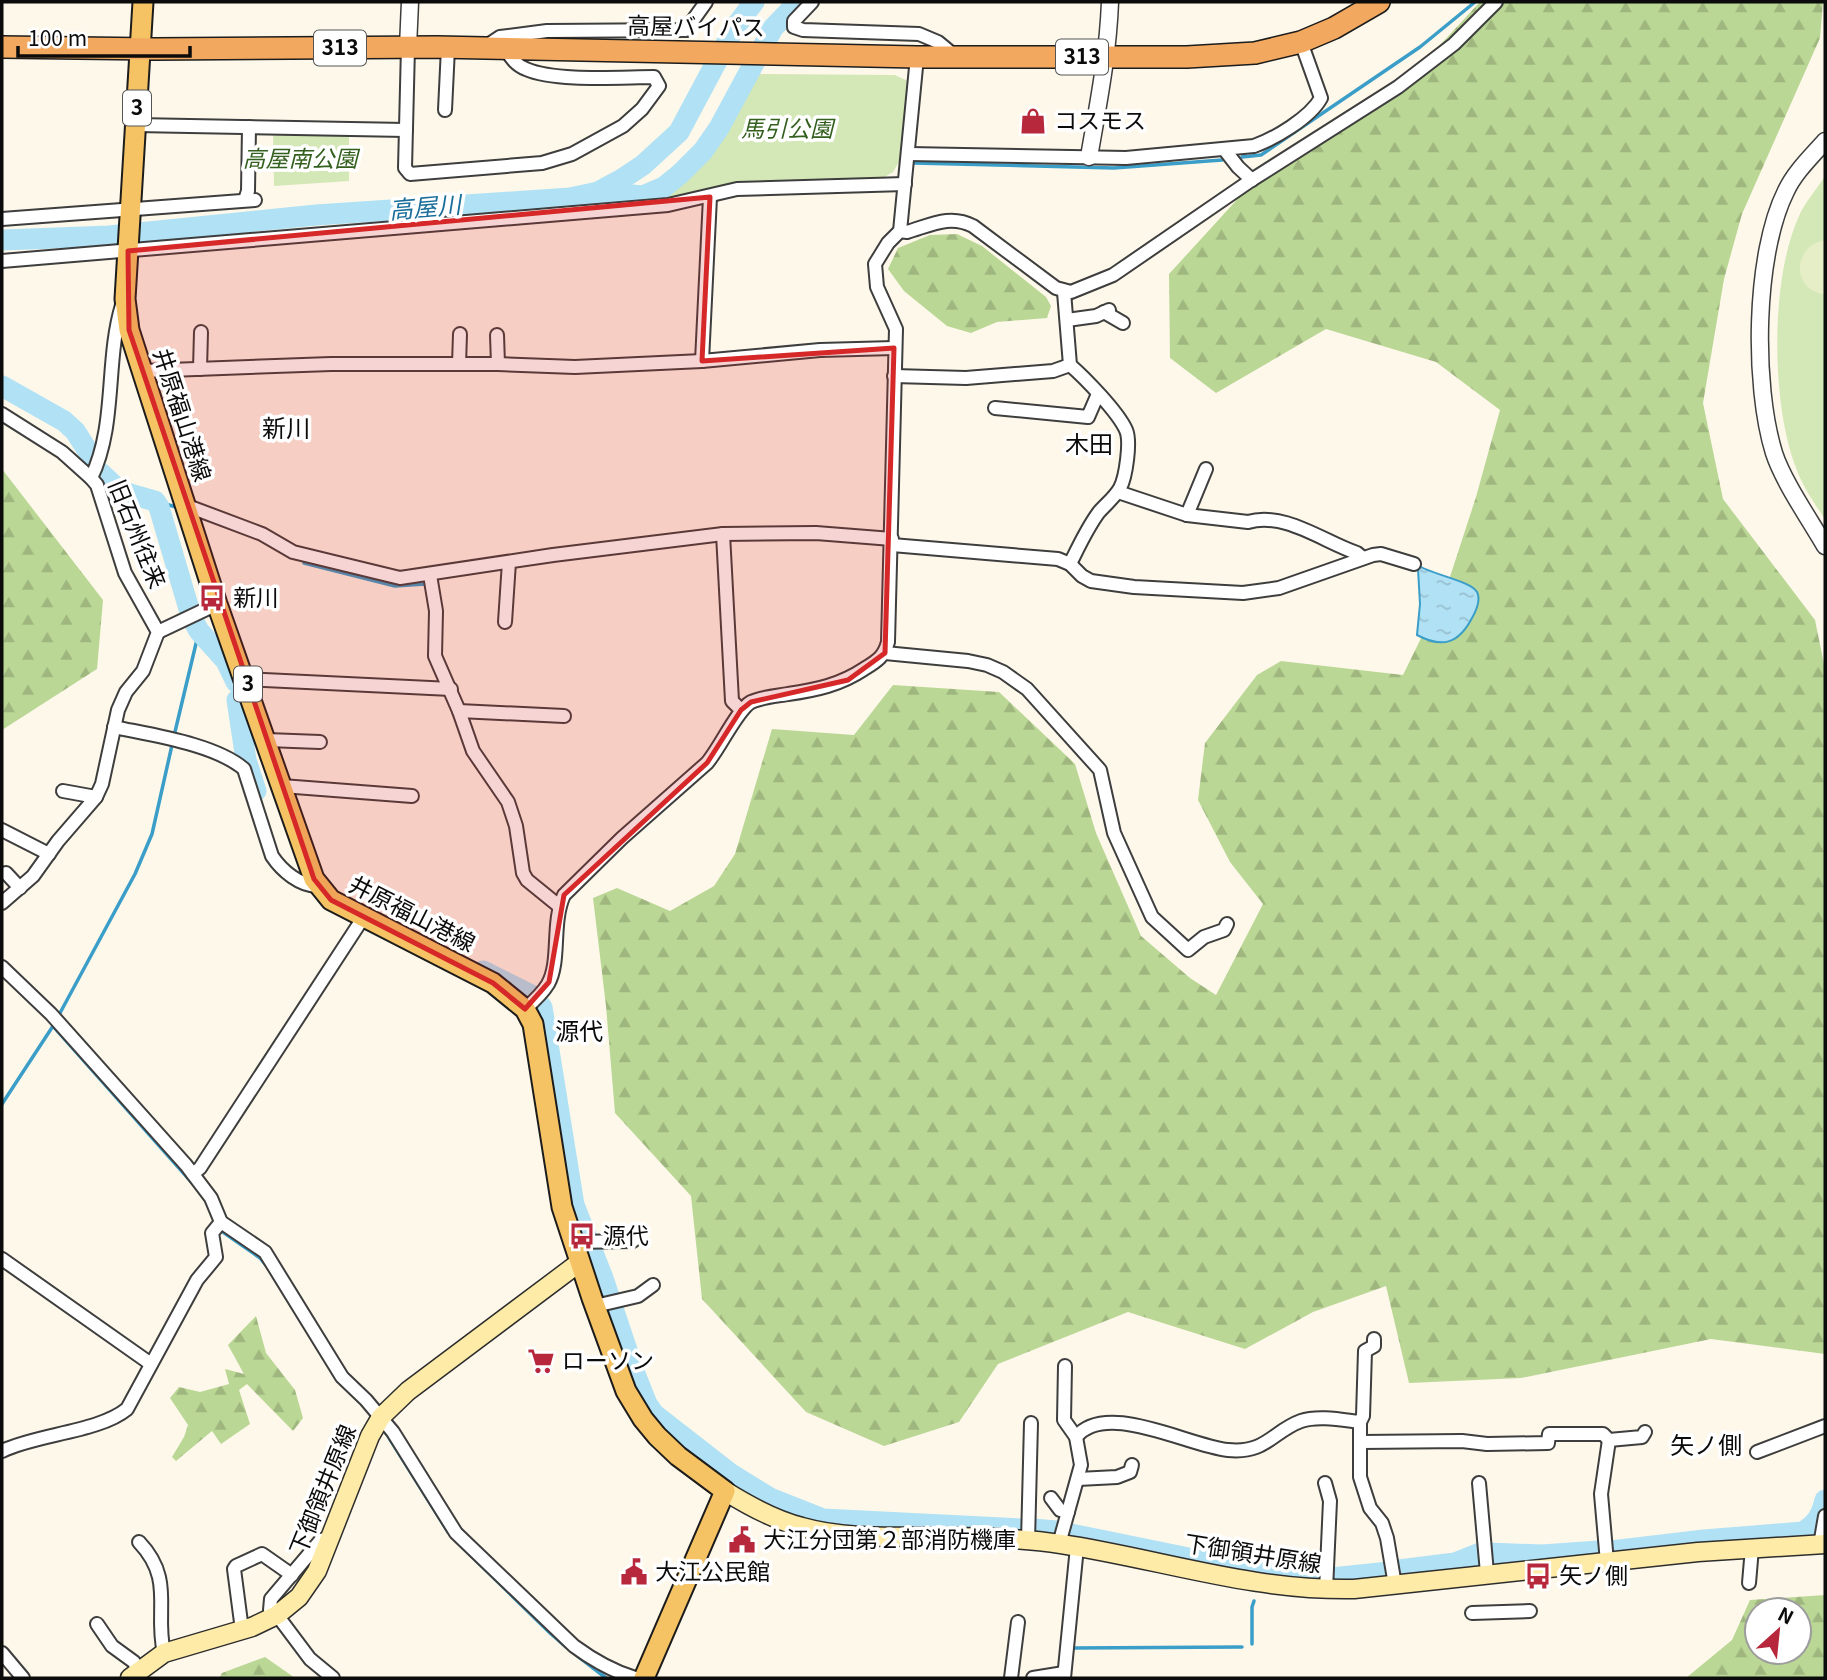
<svg xmlns="http://www.w3.org/2000/svg" width="1827" height="1680" font-family="Georgia,'Noto Sans JP',serif">
  <style>
    .forest { fill: url(#forest-firs); fill-rule: evenodd }
    .park { fill: #d4e7b6 }
    .pitch { fill: #e5eec7 }
    .water { fill: url(#water-ripples); stroke: #3a9ec9; stroke-width: 2 }
    .lines { fill: none; stroke-linecap: round; stroke-linejoin: round }
    .stream { stroke: #3a9ec9; stroke-width: 3.5 }
    .river { stroke: #b1e1f4; stroke-width: 21 }
    .minor-casing { stroke: #3e3e3e; stroke-width: 16 }
    .tertiary-casing { stroke: #3e3e3e; stroke-width: 19 }
    .secondary-casing { stroke: #2d2d2d; stroke-width: 21 }
    .primary-casing { stroke: #1c1c1c; stroke-width: 23 }
    .trunk-casing { stroke: #1c1c1c; stroke-width: 24 }
    .minor { stroke: #fff; stroke-width: 12 }
    .tertiary { stroke: #fff; stroke-width: 16 }
    .secondary { stroke: #fdeba7; stroke-width: 18 }
    .primary { stroke: #f5c364; stroke-width: 19 }
    .trunk { stroke: #f2a85e; stroke-width: 21 }
    .marked { fill: #d62828; fill-opacity: 0.2; stroke: #d62828; stroke-width: 5; stroke-linejoin: round }
    .labels { text-anchor: middle; stroke-width: 7; stroke-linejoin: round; paint-order: stroke }
    .shield { fill: #fff; stroke: #545454; stroke-width: 2 }
    .shield-label { font-size: 21px; font-weight: bold; fill: #0b0b0b }
    .street-label { font-size: 23px; fill: #0b0b0b; stroke: #fff }
    .poi-label { font-size: 23px; fill: #0b0b0b; stroke: #fff; text-anchor: start }
    .park-label { font-size: 23px; font-style: italic; fill: #33601e; stroke: #fff }
    .water-label { font-size: 24px; font-style: italic; fill: #196d99; stroke: #fff }
    .neighbourhood-label { font-size: 24px; fill: #0b0b0b; stroke: #fff }
  </style>
  <defs>
    <pattern id="forest-firs" width="22" height="20" patternUnits="userSpaceOnUse" patternTransform="scale(1.75)"><rect width="22" height="20" fill="#bad795"/><path d="M5 1l3.5 6h-7zM16 11l3.5 6h-7z" fill="#9fb77f"/></pattern>
    <pattern id="water-ripples" width="26" height="14" patternUnits="userSpaceOnUse" patternTransform="scale(1.75)"><rect width="26" height="14" fill="#b1e1f4"/><path d="M2 4q2-2 4 0t4 0M15 11q2-2 4 0t4 0" fill="none" stroke="#97c0d0"/></pattern>
  </defs>
  <rect width="100%" height="100%" fill="#fef8ea"/>
  <g class="forest">
    <path d="M1480,2H1823L1820,38L1742,214L1724,279L1703,403L1723,499L1815,620L1825,669V1354L1711,1339L1521,1378L1409,1383L1386,1286L1313,1312L1245,1349L1128,1312L998,1364L959,1422L884,1446L806,1412L702,1299L691,1196L615,1113L606,1006L593,898L617,888L670,911L714,886L735,854L772,729L854,735L893,685L999,692L1075,764L1096,833L1141,936L1190,978L1216,995L1263,904L1230,862L1198,800L1205,743L1257,675L1281,661L1403,675L1448,583L1476,497L1500,410L1436,362L1326,329L1216,393L1170,358L1169,274L1255,180L1400,88Z"/>
    <path d="M957,234L982,246L1046,297L1051,306L1047,318L997,322L971,333L947,326L904,291L888,269L898,248L930,235Z"/>
    <path d="M2,469L103,600L97,669L2,730Z"/>
    <path d="M256,1316L266,1353L295,1390L303,1418L293,1431L247,1384L239,1390L250,1424L221,1444L212,1431L176,1461L172,1457L184,1437L188,1425L170,1398L179,1387L200,1392L229,1384L225,1369L244,1374L228,1345Z"/>
    <path d="M1825,1595V1678H1686L1732,1640L1750,1600ZM1799,1610V1652H1757V1610Z"/>
    <path d="M265,1657L295,1678H219L222,1673Z"/>
  </g>
  <g class="park">
    <path d="M755,74L895,75L908,81L900,160L893,172L876,182L710,190L669,198L665,190C712,162 729,119 755,74Z"/>
    <path d="M273,134H349V181L274,186Z"/>
    <path d="M1825,176V519C1814,503 1803,487 1796,468C1771,404 1770,279 1799,216C1805,202 1817,189 1825,176Z"/>
  </g>
  <path class="pitch" d="M1825,240V294C1792,292 1791,246 1825,240Z"/>
  <path class="water" d="M1421,567C1433,574 1472,582 1477,592C1481,600 1476,611 1472,618C1459,643 1443,649 1417,635L1420,604L1418,569Z"/>
  <g class="lines">
    <g class="stream">
      <path d="M1242,157L1261,155L1420,47L1475,2"/>
      <path d="M914,163L1114,168L1222,160"/>
      <path d="M643,196L654,197L669,194"/>
      <path d="M155,501L176,507"/>
      <path d="M304,563L395,586L425,584"/>
      <path d="M174,736L199,631"/>
      <path d="M60,1013L135,874L152,834L172,745"/>
      <path d="M2,1104L53,1026L194,1185"/>
      <path d="M220,1230L260,1258L269,1269"/>
      <path d="M386,1433L448,1532"/>
      <path d="M461,1546L550,1633L566,1647"/>
      <path d="M1252,1644V1607L1254,1601"/>
      <path d="M1072,1651L1073,1648L1242,1647"/>
      <path d="M575,1654L606,1678"/>
    </g>
    <g class="river">
      <path d="M598,192L643,196L664,187L680,174L703,151L719,128L773,28L798,2"/>
      <path d="M2,240L109,236L316,215L570,198L598,192L622,179L643,165L679,132L735,27L754,2"/>
      <path d="M2,386L64,421L75,431L91,456"/>
      <path d="M101,473L120,491L155,501L159,507L189,609"/>
      <path d="M194,622L199,631L226,661L236,682"/>
      <path d="M237,700L246,760L256,791"/>
      <path d="M483,971L535,997"/>
      <path d="M542,1007L574,1205L603,1278L635,1374L647,1404L654,1414L731,1474L770,1498L823,1519L1023,1529"/>
      <path d="M1033,1529L1056,1531"/>
      <path d="M1066,1533L1267,1574L1331,1578L1389,1572"/>
      <path d="M1611,1551L1704,1540L1803,1532C1817,1523 1821,1516 1825,1500"/>
      <path d="M1489,1553L1542,1555L1599,1551"/>
      <path d="M1399,1570L1455,1563L1480,1553"/>
    </g>
    <g class="minor-casing">
      <g id="minor">
        <path d="M812,2L794,21V27L803,30L919,34L938,42L956,57"/>
        <path d="M408,47L405,168L410,174L542,163L572,154L623,126L642,109L659,86L654,77C621,77 555,82 526,69C516,65 512,59 506,50"/>
        <path d="M485,47L500,37L547,31L686,30L706,2"/>
        <path d="M445,110L448,48"/>
        <path d="M136,125L406,130"/>
        <path d="M1224,149L1238,167L1252,180"/>
        <path d="M909,154L1126,158L1254,146C1274,139 1310,118 1321,98L1301,42"/>
        <path d="M245,200L248,191L249,127"/>
        <path d="M2,219L255,200"/>
        <path d="M900,231L907,232C931,225 950,214 973,226L1056,288L1071,292L1113,275L1250,181L1398,87L1454,44L1496,2"/>
        <path d="M2,261L668,205L737,189L905,184"/>
        <path d="M1064,292L1070,365C1085,378 1118,412 1126,430C1131,441 1126,477 1120,488C1115,497 1106,504 1099,512C1087,528 1079,546 1070,564"/>
        <path d="M1104,312L1123,323"/>
        <path d="M1067,320L1096,316L1109,310"/>
        <path d="M497,335L498,364"/>
        <path d="M702,361L710,197"/>
        <path d="M459,364L460,334"/>
        <path d="M200,369L201,332"/>
        <path d="M143,371L331,364H498L575,367L702,361L820,350L894,348"/>
        <path d="M894,376L966,378L1053,371L1070,365"/>
        <path d="M995,408L1088,417L1098,394"/>
        <path d="M2,414L62,452L91,478"/>
        <path d="M1118,492L1187,515L1248,522C1284,511 1324,542 1357,553L1363,558"/>
        <path d="M185,505L262,534L293,552L400,578L553,555L723,534L816,533L892,539"/>
        <path d="M1187,515L1206,469"/>
        <path d="M723,534L732,701L741,710"/>
        <path d="M892,545L1058,559L1070,564L1082,576L1091,581L1134,587L1243,593L1279,588L1373,555L1381,554L1414,564"/>
        <path d="M430,575L436,611L435,656L459,711L473,751L508,802L516,826L523,873L527,880L559,906"/>
        <path d="M505,622L509,562"/>
        <path d="M158,632L217,604"/>
        <path d="M885,653L968,661L987,665L1003,672L1027,689L1100,770L1114,833L1152,917L1188,950L1204,937L1224,930L1227,924"/>
        <path d="M246,679L451,689"/>
        <path d="M459,711L564,716"/>
        <path d="M114,727C151,735 215,744 244,769L272,856C282,871 300,886 318,886"/>
        <path d="M267,740L320,742"/>
        <path d="M282,786L412,796"/>
        <path d="M63,791L96,797"/>
        <path d="M2,830L49,854"/>
        <path d="M6,873L20,888"/>
        <path d="M2,903L33,876L58,841L96,797L102,784L118,710L126,692L143,671L158,632L125,573L97,485L91,478C117,425 105,361 122,305"/>
        <path d="M2,967L51,1014L186,1165L211,1198L221,1222L265,1252L342,1377L366,1400L393,1432L456,1533L574,1646C593,1660 612,1671 635,1678"/>
        <path d="M525,1009C534,1001 542,994 548,984C561,961 551,923 564,895L622,838L707,763C720,748 737,710 751,702C762,697 777,696 788,694C816,690 840,685 864,669C877,661 884,657 888,642L896,329L877,287L875,264L888,243L900,231L917,57"/>
        <path d="M193,1174L200,1168L363,918"/>
        <path d="M573,1242L633,1241"/>
        <path d="M2,1259L151,1364"/>
        <path d="M595,1306L638,1296L653,1285"/>
        <path d="M1374,1339V1346L1365,1351L1363,1416L1360,1422V1477L1370,1508L1382,1523L1387,1538L1395,1585"/>
        <path d="M1076,1437C1106,1400 1188,1446 1228,1450C1266,1454 1273,1431 1301,1421C1318,1415 1343,1420 1360,1422"/>
        <path d="M1361,1442L1462,1441L1487,1444L1548,1443L1549,1434H1603L1609,1440L1642,1437L1645,1432"/>
        <path d="M2,1451C37,1434 99,1432 127,1409L197,1280L216,1257L212,1233L221,1222"/>
        <path d="M1757,1452L1825,1426"/>
        <path d="M1078,1479L1117,1477L1130,1472L1132,1465"/>
        <path d="M1325,1483L1330,1501L1326,1590"/>
        <path d="M1479,1483L1487,1573"/>
        <path d="M1051,1498L1060,1510L1068,1512"/>
        <path d="M1028,1541L1031,1423"/>
        <path d="M139,1542C175,1580 154,1610 164,1653"/>
        <path d="M1059,1544L1081,1465L1076,1437L1064,1420L1065,1366"/>
        <path d="M1820,1545L1825,1516"/>
        <path d="M1607,1562L1601,1494L1609,1440"/>
        <path d="M1749,1583L1752,1548"/>
        <path d="M1472,1613L1530,1611"/>
        <path d="M277,1615L310,1659L333,1678"/>
        <path d="M273,1617L270,1610L271,1599L321,1540L331,1538"/>
        <path d="M97,1624L112,1646L134,1662L138,1671"/>
        <path d="M242,1630L234,1569L236,1566L262,1554L292,1575"/>
        <path d="M2,1653L23,1678"/>
        <path d="M1011,1678L1018,1622"/>
        <path d="M1033,1678L1064,1673"/>
        <path d="M1064,1678L1077,1547"/>
      </g>
    </g>
    <g class="tertiary-casing">
      <g id="tertiary">
        <path d="M408,47L410,2"/>
        <path d="M1825,141C1811,157 1795,172 1786,191C1754,255 1753,385 1774,453C1783,481 1810,520 1825,546"/>
        <path d="M1089,157C1098,105 1108,55 1110,2"/>
      </g>
    </g>
    <g class="secondary-casing">
      <g id="secondary">
        <path d="M725,1491C749,1506 774,1520 802,1527C849,1540 896,1536 944,1537C983,1537 1022,1538 1061,1544C1160,1559 1251,1591 1354,1589L1698,1552L1825,1544"/>
        <path d="M130,1678L164,1653L252,1627L277,1615L299,1597L317,1571L370,1436L381,1417L408,1391L580,1262"/>
      </g>
    </g>
    <g class="primary-casing">
      <path id="primary" d="M143,2L125,299L129,330L217,604L314,879L331,900L493,983L525,1009L533,1024L562,1207L592,1298L626,1391L643,1419L657,1436L678,1456L725,1491L644,1678"/>
    </g>
    <g class="trunk-casing">
      <path id="trunk" d="M2,47L155,49L437,47L917,57H1187L1255,53L1301,42L1334,28L1379,2"/>
    </g>
    <use href="#minor" class="minor"/>
    <use href="#tertiary" class="tertiary"/>
    <use href="#secondary" class="secondary"/>
    <use href="#primary" class="primary"/>
    <use href="#trunk" class="trunk"/>
  </g>
  <path class="marked" d="M710,197L702,361L894,348L885,653L848,680L751,702L741,710L707,763L564,895L549,982L525,1009L493,983L331,900L314,879L129,330L128,251Z"/>
  <defs>
    <g id="shop-bare" transform="scale(2.1)"><path d="M-5-2.5h2.3a2.7 3.5 0 0 1 5.4 0H5L5.5 6h-11ZM-1.5-2.5h3a1.5 2.3 0 0 0-3 0Z" fill="#b7283d" stroke="#fff" stroke-width="2.5" paint-order="stroke"/></g>
    <g id="bus-bare" transform="scale(2.1)"><path d="M-5-6H5V4H4V6H2V4H-2V6H-4V4H-5ZM-3.5-4V0h7V-4ZM-3.5 1.2v1.5H-2V1.2ZM2 1.2v1.5H3.5V1.2Z" fill="#b7283d" stroke="#fff" stroke-width="2.5" paint-order="stroke"/></g>
    <g id="supermarket-bare" transform="scale(2.1)"><path d="M-6-5.5h2.5l.6 2H6L4.5 2H-2.5L-4.4-4H-6ZM-1.5 3.2a1.3 1.3 0 1 0 .1 0ZM3 3.2a1.3 1.3 0 1 0 .1 0Z" fill="#b7283d" stroke="#fff" stroke-width="2.5" paint-order="stroke"/></g>
    <g id="civic-bare" transform="scale(2.1)"><path d="M-.6-6.5H3V-4.5H.6V-3L4-1V1h2V6H-6V1h2V-1L-.6-3ZM-1.2 2.5V6h2.4V2.5Z" fill="#b7283d" stroke="#fff" stroke-width="2.5" paint-order="stroke"/></g>
  </defs>
  <g fill-rule="evenodd">
    <use href="#shop-bare" x="1033" y="121"/>
    <use href="#bus-bare" x="212" y="598"/>
    <use href="#bus-bare" x="582" y="1236"/>
    <use href="#supermarket-bare" x="541" y="1361"/>
    <use href="#civic-bare" x="742" y="1540"/>
    <use href="#civic-bare" x="634" y="1572"/>
    <use href="#bus-bare" x="1538" y="1576"/>
  </g>
  <g class="labels">
    <g class="shield">
      <rect x="314" y="30.5" width="52" height="35" rx="5"/>
      <rect x="1056" y="39.5" width="52" height="35" rx="5"/>
      <rect x="123" y="90.5" width="28" height="35" rx="5"/>
      <rect x="234" y="666.5" width="28" height="35" rx="5"/>
    </g>
    <g class="shield-label">
      <text x="340" y="55">313</text>
      <text x="1082" y="64">313</text>
      <text x="137" y="115">3</text>
      <text x="248" y="691">3</text>
    </g>
    <g class="street-label">
      <text transform="translate(696 27) rotate(1)" y="8">高屋バイパス</text>
      <text transform="translate(182 415) rotate(72)" y="8">井原福山港線</text>
      <text transform="translate(137 534) rotate(68)" y="8">旧石州往来</text>
      <text transform="translate(412 914) rotate(27)" y="8">井原福山港線</text>
      <text transform="translate(323 1490) rotate(-68)" y="8">下御領井原線</text>
      <text transform="translate(1253 1554) rotate(9)" y="8">下御領井原線</text>
    </g>
    <g class="poi-label">
      <text x="1054" y="129">コスモス</text>
      <text x="233" y="606">新川</text>
      <text x="603" y="1244">源代</text>
      <text x="562" y="1369">ローソン</text>
      <text x="763" y="1548">大江分団第２部消防機庫</text>
      <text x="655" y="1580">大江公民館</text>
      <text x="1559" y="1584">矢ノ側</text>
    </g>
    <g class="park-label">
      <text x="787" y="137">馬引公園</text>
      <text x="300" y="167">高屋南公園</text>
    </g>
    <g class="water-label">
      <text transform="translate(425 208) rotate(-5)" y="8">高屋川</text>
    </g>
    <g class="neighbourhood-label">
      <text x="286" y="437">新川</text>
      <text x="1089" y="453">木田</text>
      <text x="579" y="1040">源代</text>
      <text x="1706" y="1454">矢ノ側</text>
    </g>
  </g>
  <rect width="1827" height="1680" fill="none" stroke="#0b0b0b" stroke-width="7"/>
  <g transform="translate(1778 1631) rotate(27)"><circle r="33" fill="#ffffff" stroke="#9d9d9d" stroke-width="2"/>
  <path d="M0-5L12 26L0 18L-12 26Z" fill="#b7283d"/>
  <text y="-10" font-size="19" font-weight="bold" text-anchor="middle" fill="#0b0b0b">N</text>
  </g>
  <path d="M18 46v10h172v-10" fill="none" stroke="#0b0b0b" stroke-width="3.5"/>
  <text x="28" y="46" font-size="21" fill="#0b0b0b" stroke="#ffffff" stroke-width="5" paint-order="stroke">100 m</text>
</svg>
